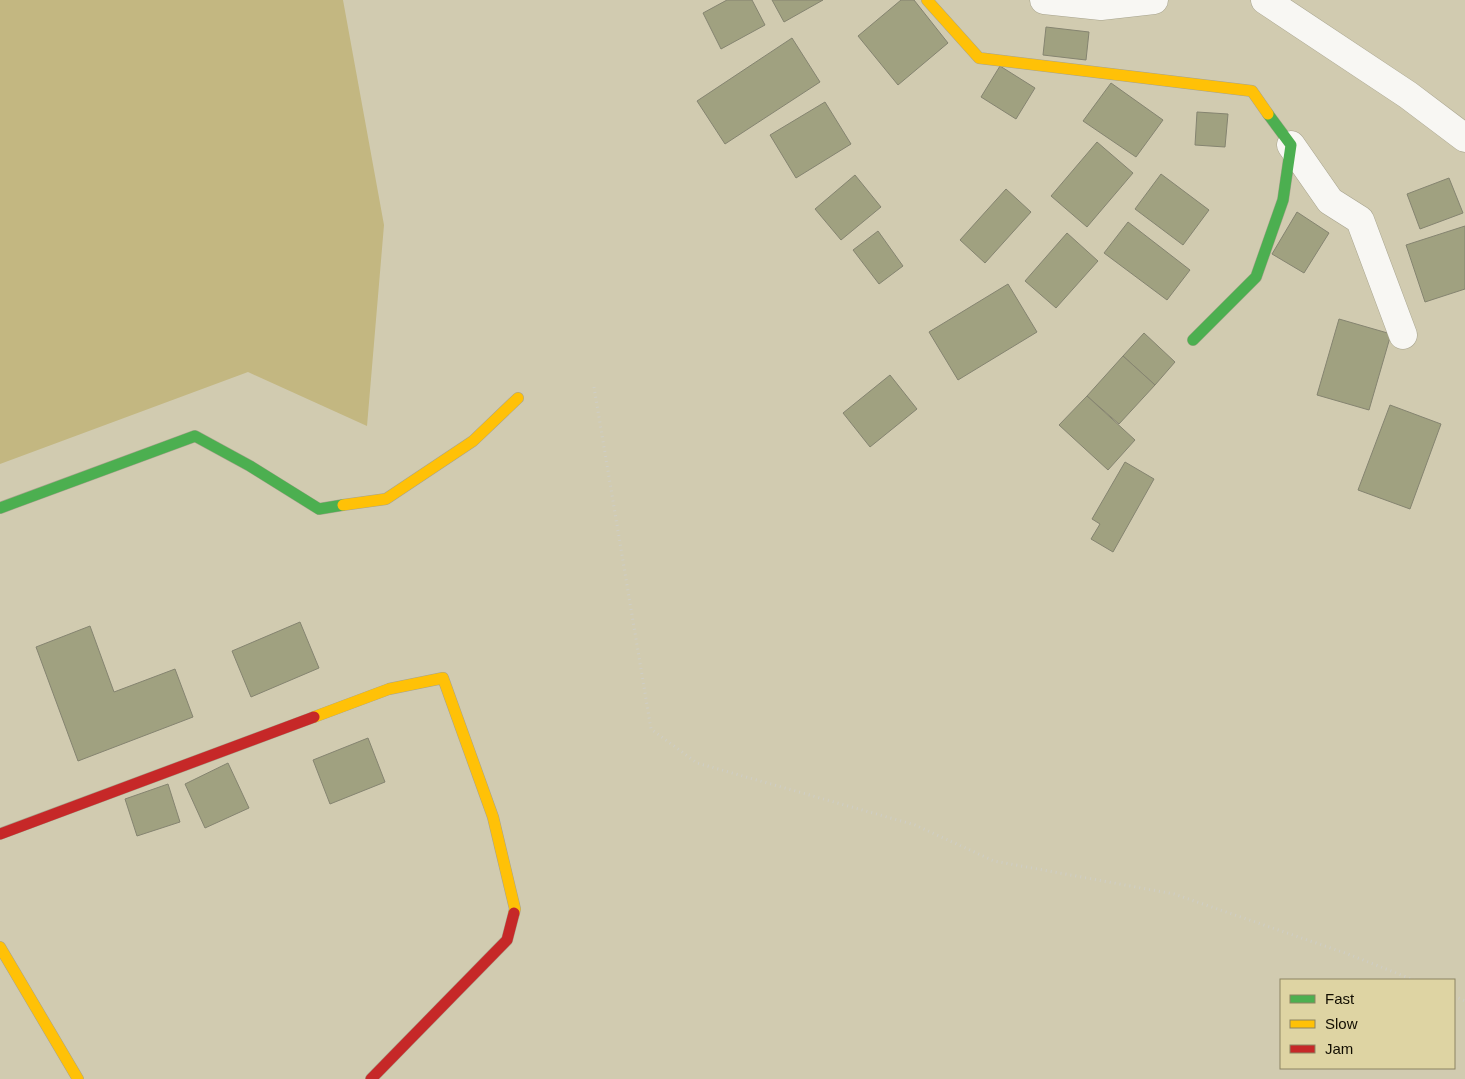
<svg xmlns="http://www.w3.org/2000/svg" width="1465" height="1079" font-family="Arial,sans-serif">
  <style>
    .green { fill: #c3b781 }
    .building { fill: #a0a180; stroke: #858470 }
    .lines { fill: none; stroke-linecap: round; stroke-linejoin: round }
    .street-casing { stroke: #a7a38d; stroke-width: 29 }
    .fast-casing { stroke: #a7a38d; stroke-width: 12 }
    .slow-casing { stroke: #a7a38d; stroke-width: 12 }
    .jam-casing { stroke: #a7a38d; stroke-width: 12 }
    .path { stroke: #cfcec5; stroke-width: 3; stroke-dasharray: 1 4; stroke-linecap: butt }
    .street { stroke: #f8f7f3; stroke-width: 28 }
    .fast { stroke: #4caf50; stroke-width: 11 }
    .slow { stroke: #ffc107; stroke-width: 11 }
    .jam { stroke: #c62828; stroke-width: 11 }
  </style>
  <rect width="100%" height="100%" fill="#d1cbb0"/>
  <path class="green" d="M0,0H343L384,225L367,426L248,372L0,464Z"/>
  <g class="building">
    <path d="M727,0H752L765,25L721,49L703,13Z"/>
    <path d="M772,0H823L784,22Z"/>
    <path d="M901,0H914L948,43L898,85L858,36Z"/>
    <path d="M1046,27L1089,32L1086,60L1043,55Z"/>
    <path d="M792,38L820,82L725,144L697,101Z"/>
    <path d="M1000,66L1035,88L1016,119L981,97Z"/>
    <path d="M1111,83L1163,120L1136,157L1083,121Z"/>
    <path d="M825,102L851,144L796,178L770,135Z"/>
    <path d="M1197,112L1228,114L1225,147L1195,145Z"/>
    <path d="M1097,142L1133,173L1087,227L1051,196Z"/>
    <path d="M1161,174L1209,210L1183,245L1135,209Z"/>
    <path d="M855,175L881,207L841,240L815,209Z"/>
    <path d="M1449,178L1463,213L1420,229L1407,194Z"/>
    <path d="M1006,189L1031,212L985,263L960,240Z"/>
    <path d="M1297,212L1329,233L1304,273L1272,254Z"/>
    <path d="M1128,222L1190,270L1167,300L1104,253Z"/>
    <path d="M1465,226V289L1425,302L1406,245Z"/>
    <path d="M878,231L903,266L879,284L853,250Z"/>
    <path d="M1067,233L1098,261L1056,308L1025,281Z"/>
    <path d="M1008,284L1037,332L958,380L929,332Z"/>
    <path d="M1339,319L1391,334L1369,410L1317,395Z"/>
    <path d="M1144,333L1175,362L1155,385L1123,356Z"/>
    <path d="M1123,356L1155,385L1119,424L1087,396Z"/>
    <path d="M890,375L917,409L870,447L843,413Z"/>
    <path d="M1087,396L1135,440L1108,470L1059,425Z"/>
    <path d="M1390,405L1441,424L1410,509L1358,490Z"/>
    <path d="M1125,462L1154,479L1113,552L1091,539L1100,524L1092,519Z"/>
    <path d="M300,622L319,668L251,697L232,651Z"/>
    <path d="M90,626L114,692L175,669L193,717L78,761L36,647Z"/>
    <path d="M368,738L385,782L330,804L313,760Z"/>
    <path d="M228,763L249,808L205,828L185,784Z"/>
    <path d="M168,784L180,822L137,836L125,799Z"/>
  </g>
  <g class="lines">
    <g class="street-casing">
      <g id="street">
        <path d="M1044,0L1101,6L1154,0"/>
        <path d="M1265,0L1408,95L1465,138"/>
        <path d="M1291,145L1330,201L1360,220L1403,335"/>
      </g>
    </g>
    <g class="fast-casing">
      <g id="fast">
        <path d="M1193,340L1256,277L1283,200L1291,145L1268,114"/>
        <path d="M0,508L195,436L250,466L319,509L343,505"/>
      </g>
    </g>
    <g class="slow-casing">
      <g id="slow">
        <path d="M927,0L979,58L1252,91L1268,114"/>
        <path d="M343,505L386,499L473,441L518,398"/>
        <path d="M314,717L389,689L443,678L493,817L515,909L514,913"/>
        <path d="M0,947L78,1079"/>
      </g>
    </g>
    <g class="jam-casing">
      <g id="jam">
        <path d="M0,834L314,717"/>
        <path d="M371,1079L507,940L514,913"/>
      </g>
    </g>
    <g class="path">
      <path d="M594,387L651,729L697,763L915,825L994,861L1174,894L1348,954L1414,980"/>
      <path d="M1454,996L1465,1001"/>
    </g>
    <use href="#street" class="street"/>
    <use href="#fast" class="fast"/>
    <use href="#slow" class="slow"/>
    <use href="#jam" class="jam"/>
  </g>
  <rect x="1280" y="979" width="175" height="90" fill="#ded4a3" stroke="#8c8462"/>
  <rect x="1290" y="995" width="25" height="8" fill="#4caf50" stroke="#8c8462"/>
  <text x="1325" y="1004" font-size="15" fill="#110d00">Fast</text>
  <rect x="1290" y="1020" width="25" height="8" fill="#ffc107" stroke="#8c8462"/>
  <text x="1325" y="1029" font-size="15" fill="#110d00">Slow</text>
  <rect x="1290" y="1045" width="25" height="8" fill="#c62828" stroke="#8c8462"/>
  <text x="1325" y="1054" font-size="15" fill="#110d00">Jam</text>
</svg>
